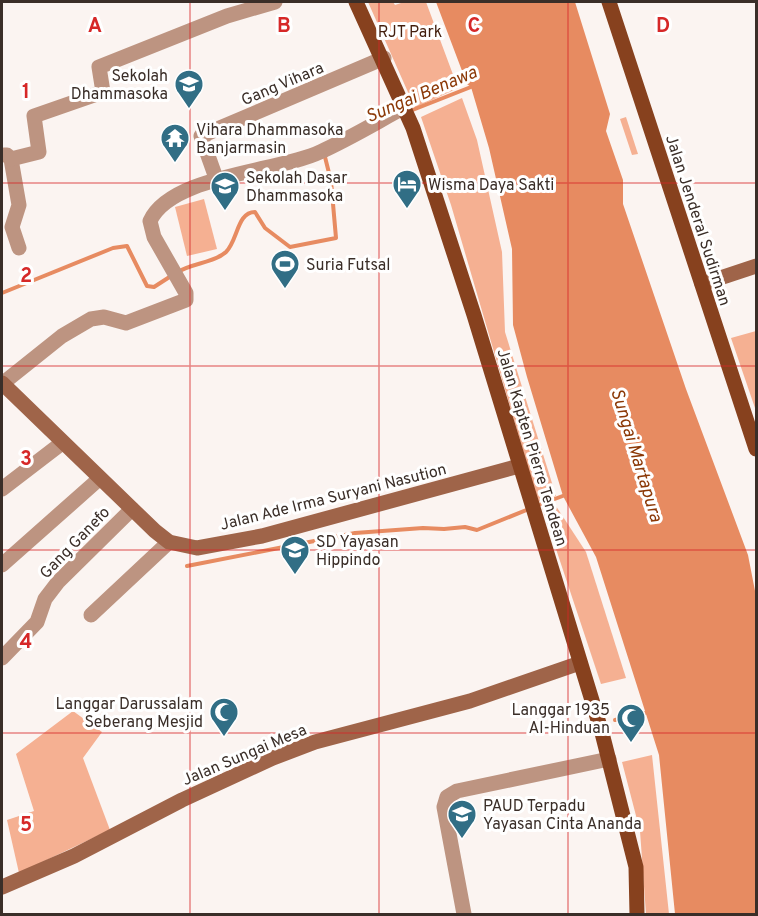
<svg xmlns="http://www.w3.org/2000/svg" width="758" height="916" font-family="Overpass,sans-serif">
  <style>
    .green { fill: #f5b092 }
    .water { fill: #e78b61 }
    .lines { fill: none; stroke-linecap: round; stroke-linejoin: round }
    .stream { stroke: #e78b61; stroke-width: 4 }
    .street { stroke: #bd9481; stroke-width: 15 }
    .secondary { stroke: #9f6449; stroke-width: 15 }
    .primary { stroke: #87411e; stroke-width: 15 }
    .grid { fill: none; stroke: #d62828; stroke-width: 1.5; stroke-opacity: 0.55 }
    .labels { text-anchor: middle; stroke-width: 6; stroke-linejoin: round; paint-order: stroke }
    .park-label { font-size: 16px; fill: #431f0e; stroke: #fff }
    .poi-label { font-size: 16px; fill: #3a2e28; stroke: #fff; text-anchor: start }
    .street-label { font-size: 16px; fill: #3a2e28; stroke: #fff }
    .water-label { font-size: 18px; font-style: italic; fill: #8b3806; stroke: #fff }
    .grid-label { font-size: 20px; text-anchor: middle; font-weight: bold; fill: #d62828; stroke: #fff; stroke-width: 6; stroke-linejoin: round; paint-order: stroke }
  </style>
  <rect width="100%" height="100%" fill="#fbf4f1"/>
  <g class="green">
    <path d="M368,2H393L395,5L404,2H426L458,88L415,108Z"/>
    <path d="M462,98L477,140L502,252L505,332L556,496L538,502L451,205L421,117Z"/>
    <path d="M626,117L638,154L632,155L620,119Z"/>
    <path d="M204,199L217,249L187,256L175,207Z"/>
    <path d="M756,331V411L731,338Z"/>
    <path d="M554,503L586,552L626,678L601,684L542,507Z"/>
    <path d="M73,711L102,732L83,758L110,830L19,873L7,820L34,811L16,754Z"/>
    <path d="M652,755L669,914H646L640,831L622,762Z"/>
  </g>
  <path class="water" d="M436,2H575L610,114L606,131L623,180V204L686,389L748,555L756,596V914H675L659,755L596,557L563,496L527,377L513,325L512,249L489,148L471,87L467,84Z"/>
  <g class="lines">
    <g class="stream">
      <path d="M410,111L476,85"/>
      <path d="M178,272C192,263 214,263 226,252C238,240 237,212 255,212L265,228L290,247L336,238L331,181L325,157L327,154"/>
      <path d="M2,293L113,248L127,246L147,286L154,287L171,276"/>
      <path d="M536,506L568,494"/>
      <path d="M187,566L355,533L423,528L444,529L465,527L477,530L529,509"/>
      <path d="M615,720L645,713"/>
    </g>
    <g class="street">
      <path d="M4,155H7L11,159L19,205L12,227L19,248"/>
      <path d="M11,159L39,152L34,116L103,92L99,67L227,16L275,2"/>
      <path d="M216,178L201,136L384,58"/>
      <path d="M2,384L62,336L91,319L104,317L126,323L186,300V293L154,237L150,221C171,175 278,172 320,152C349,139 377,122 405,107"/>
      <path d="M2,489L62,443"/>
      <path d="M2,565L99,479"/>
      <path d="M91,615L169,542"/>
      <path d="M2,658L37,622L45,599L58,582L132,509"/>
      <path d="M464,914L444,807L447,797L457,791L609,759"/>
    </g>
    <g class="secondary">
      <path d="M702,284L756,266"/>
      <path d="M2,383L155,531L169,542L197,548L262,536L519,466"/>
      <path d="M2,887L74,856L182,800L273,758L315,742L470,701L580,663"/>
    </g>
    <g class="primary">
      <path d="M356,2L413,128L474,315L602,733L636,867L637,914"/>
      <path d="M609,2L756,449"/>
    </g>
  </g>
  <path class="grid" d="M190,2V914M379,2V914M568,2V914M2,183H756M2,366H756M2,550H756M2,733H756"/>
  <defs>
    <g id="school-pin" transform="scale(1.5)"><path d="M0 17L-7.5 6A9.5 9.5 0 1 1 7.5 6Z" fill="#316e85" stroke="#fff"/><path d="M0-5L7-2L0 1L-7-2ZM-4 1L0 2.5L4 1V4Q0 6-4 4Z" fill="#fff"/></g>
    <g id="temple-pin" transform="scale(1.5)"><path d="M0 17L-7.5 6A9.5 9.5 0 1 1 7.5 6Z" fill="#316e85" stroke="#fff"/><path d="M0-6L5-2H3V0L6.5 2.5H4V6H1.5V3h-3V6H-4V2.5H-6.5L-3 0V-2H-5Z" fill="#fff"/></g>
    <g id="hotel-pin" transform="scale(1.5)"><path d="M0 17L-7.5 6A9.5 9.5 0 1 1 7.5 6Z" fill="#316e85" stroke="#fff"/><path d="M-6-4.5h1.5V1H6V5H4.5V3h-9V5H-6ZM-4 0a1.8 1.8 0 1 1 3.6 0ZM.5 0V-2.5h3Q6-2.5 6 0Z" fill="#fff"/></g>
    <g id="stadium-pin" transform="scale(1.5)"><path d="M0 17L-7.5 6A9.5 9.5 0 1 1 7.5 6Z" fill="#316e85" stroke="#fff"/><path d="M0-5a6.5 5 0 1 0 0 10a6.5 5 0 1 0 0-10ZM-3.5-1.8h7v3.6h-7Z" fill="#fff"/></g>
    <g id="mosque-pin" transform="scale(1.5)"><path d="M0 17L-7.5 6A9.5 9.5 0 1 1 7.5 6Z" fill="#316e85" stroke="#fff"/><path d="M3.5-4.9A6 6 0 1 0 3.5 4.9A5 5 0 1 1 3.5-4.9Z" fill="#fff"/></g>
  </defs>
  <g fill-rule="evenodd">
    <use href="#school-pin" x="189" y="84"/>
    <use href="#temple-pin" x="175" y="138"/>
    <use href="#hotel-pin" x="407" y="184"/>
    <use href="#school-pin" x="225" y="186"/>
    <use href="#stadium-pin" x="285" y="264"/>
    <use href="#school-pin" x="295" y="550"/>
    <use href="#mosque-pin" x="224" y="712"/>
    <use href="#mosque-pin" x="631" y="718"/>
    <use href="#school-pin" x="462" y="814"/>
  </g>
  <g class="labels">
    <g class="park-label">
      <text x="410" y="37">RJT Park</text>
    </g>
    <g class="poi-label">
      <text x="168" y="81" text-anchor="end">Sekolah<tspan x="168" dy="18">Dhammasoka</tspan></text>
      <text x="196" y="135">Vihara Dhammasoka<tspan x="196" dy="18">Banjarmasin</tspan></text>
      <text x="246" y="183">Sekolah Dasar<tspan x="246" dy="18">Dhammasoka</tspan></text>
      <text x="428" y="190">Wisma Daya Sakti</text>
      <text x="306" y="270">Suria Futsal</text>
      <text x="316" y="547">SD Yayasan<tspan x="316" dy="18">Hippindo</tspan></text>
      <text x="203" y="709" text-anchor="end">Langgar Darussalam<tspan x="203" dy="18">Seberang Mesjid</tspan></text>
      <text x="610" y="715" text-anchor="end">Langgar 1935<tspan x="610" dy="18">Al-Hinduan</tspan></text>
      <text x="483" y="811">PAUD Terpadu<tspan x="483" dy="18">Yayasan Cinta Ananda</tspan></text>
    </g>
    <g class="street-label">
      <text transform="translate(282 83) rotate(-23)" y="6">Gang Vihara</text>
      <text transform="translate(699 220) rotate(72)" y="6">Jalan Jenderal Sudirman</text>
      <text transform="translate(533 447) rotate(73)" y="6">Jalan Kapten Pierre Tendean</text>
      <text transform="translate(333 496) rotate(-14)" y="6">Jalan Ade Irma Suryani Nasution</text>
      <text transform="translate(74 542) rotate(-46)" y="6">Gang Ganefo</text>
      <text transform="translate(244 754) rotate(-23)" y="6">Jalan Sungai Mesa</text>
    </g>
    <g class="water-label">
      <text transform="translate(421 94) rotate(-23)" y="6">Sungai Benawa</text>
      <text transform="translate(637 455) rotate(73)" y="6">Sungai Martapura</text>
    </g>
  </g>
  <g class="grid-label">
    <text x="95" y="32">A</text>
    <text x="284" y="32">B</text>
    <text x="474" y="32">C</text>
    <text x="663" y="32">D</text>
    <text x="26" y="98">1</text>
    <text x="26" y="282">2</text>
    <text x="26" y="465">3</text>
    <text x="26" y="648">4</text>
    <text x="26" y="831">5</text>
  </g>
  <rect width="758" height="916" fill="none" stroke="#3a2e28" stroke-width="6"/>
</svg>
